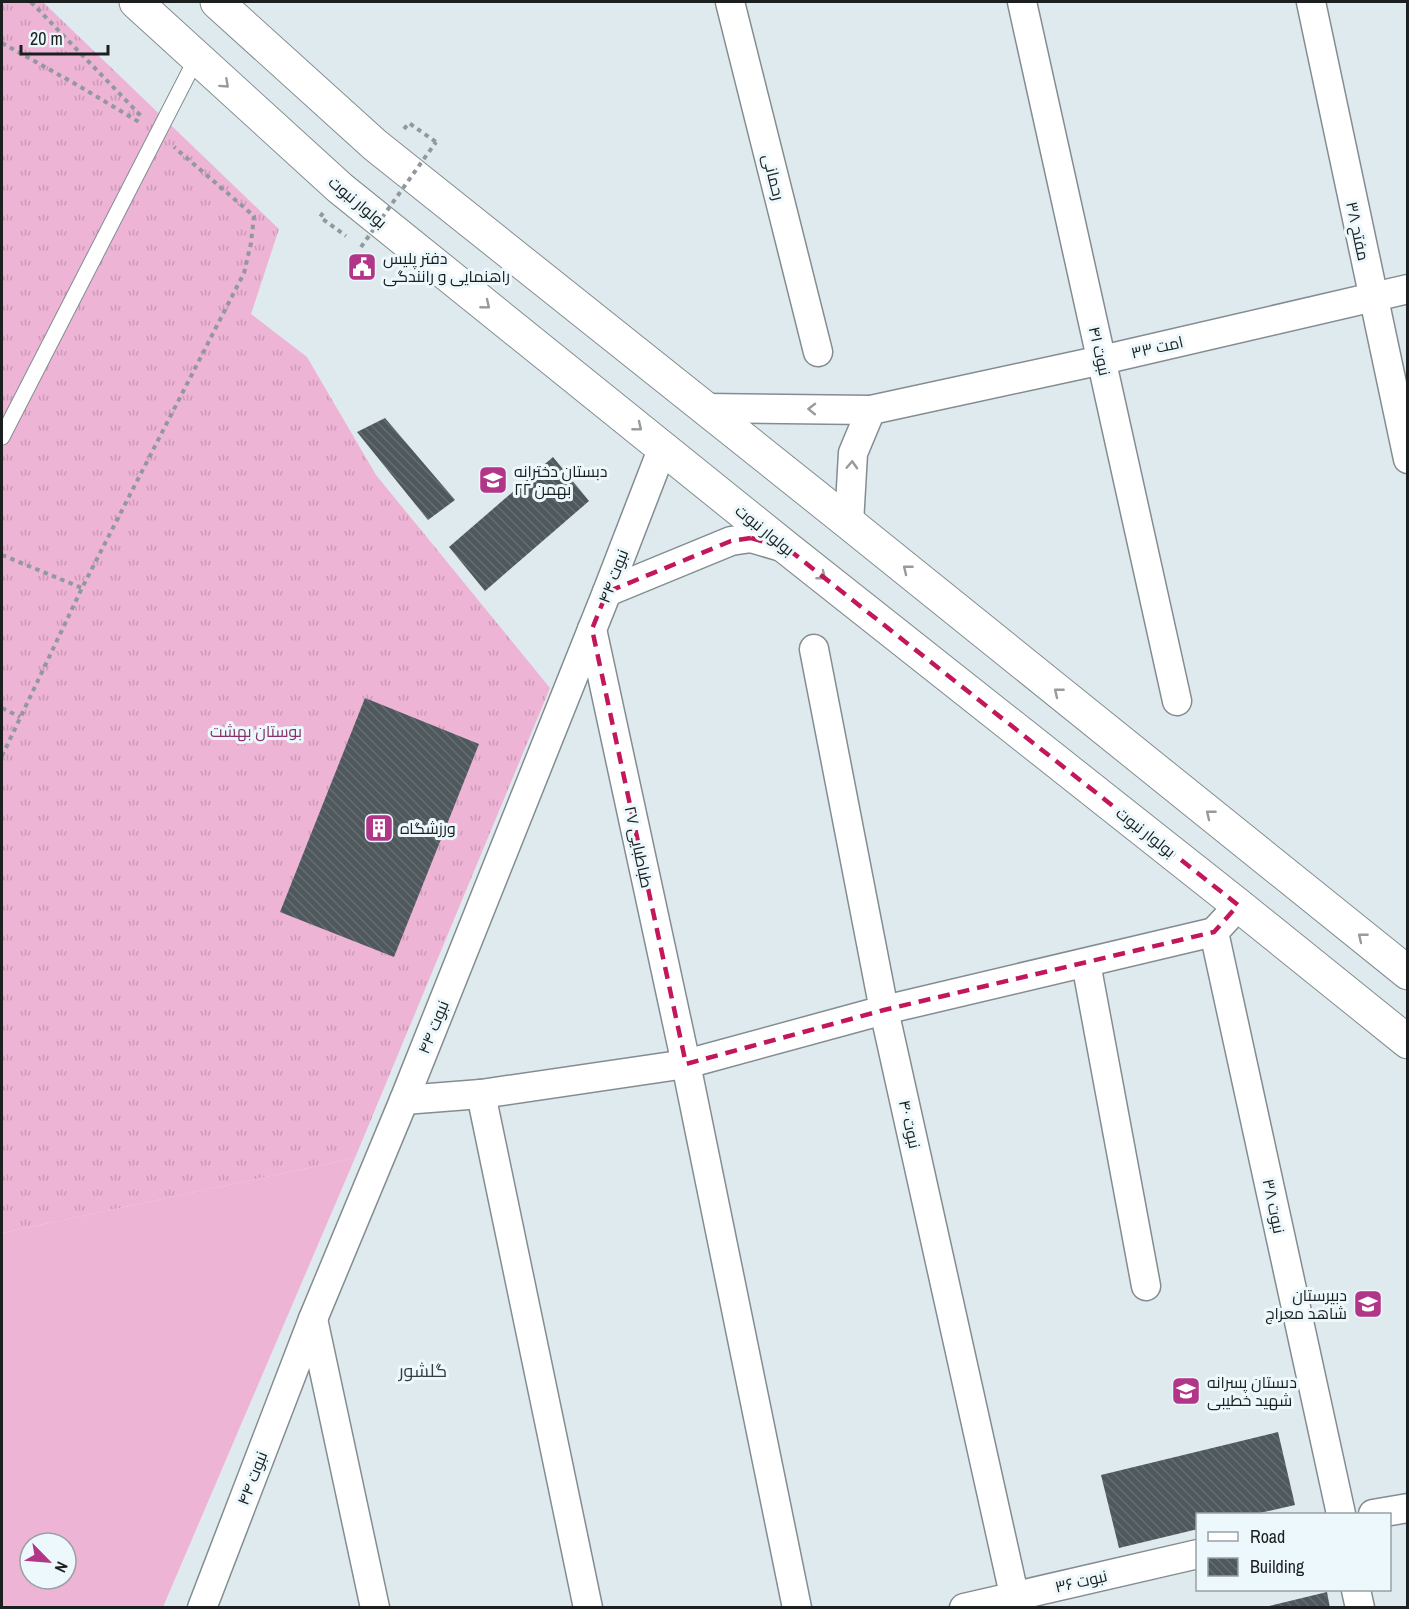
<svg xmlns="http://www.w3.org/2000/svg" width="1409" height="1609" font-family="'Archivo Narrow',Cairo,sans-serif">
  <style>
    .grass { fill: url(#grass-tufts) }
    .garden { fill: #eeb4d5; fill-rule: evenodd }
    .building { fill: url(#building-back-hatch) }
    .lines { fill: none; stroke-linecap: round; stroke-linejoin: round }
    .lane-casing { stroke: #838d91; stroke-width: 17 }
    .street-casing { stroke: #838d91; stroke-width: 31 }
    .secondary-casing { stroke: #838d91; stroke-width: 35 }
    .path { stroke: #91999d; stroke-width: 4; stroke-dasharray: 4.5 4.5; stroke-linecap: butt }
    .lane { stroke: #fff; stroke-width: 15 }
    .street { stroke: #fff; stroke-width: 28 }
    .secondary { stroke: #fff; stroke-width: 33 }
    .path-bridge { stroke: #91999d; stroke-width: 4; stroke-dasharray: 4.5 4.5; stroke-linecap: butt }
    .oneway { stroke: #989a9b }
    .marked { fill: none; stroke: #c2185b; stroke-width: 4.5; stroke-dasharray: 12 8; stroke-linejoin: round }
    .labels { text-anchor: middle; stroke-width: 6; stroke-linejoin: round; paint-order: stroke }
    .street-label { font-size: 16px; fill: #1b1f20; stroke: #ecf8fc }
    .poi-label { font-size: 16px; fill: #1b1f20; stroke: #ecf8fc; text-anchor: start }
    .park-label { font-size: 16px; fill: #863268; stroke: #ecf8fc }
    .neighbourhood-label { font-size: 18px; fill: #343d40; stroke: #ecf8fc }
  </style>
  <defs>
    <pattern id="grass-tufts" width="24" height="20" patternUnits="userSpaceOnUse" patternTransform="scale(1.5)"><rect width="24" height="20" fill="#eeb4d5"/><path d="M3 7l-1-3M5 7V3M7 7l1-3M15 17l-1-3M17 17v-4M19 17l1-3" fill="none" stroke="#cc9ab7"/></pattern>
    <pattern id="building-back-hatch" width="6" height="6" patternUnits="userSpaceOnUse" patternTransform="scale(1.5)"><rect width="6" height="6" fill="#4f595d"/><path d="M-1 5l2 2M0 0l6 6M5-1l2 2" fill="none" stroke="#656d70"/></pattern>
  </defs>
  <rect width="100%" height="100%" fill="#dfeaef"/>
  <path class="grass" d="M2,2H43L279,229L251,314L307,357L376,475L550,688L355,1158L2,1233Z"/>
  <path class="garden" d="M355,1158L163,1607H2V1233ZM30,1543H66V1579H30Z"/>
  <g class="building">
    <path d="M385,418L455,500L428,520L357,432Z"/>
    <path d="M553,457L589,501L485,591L449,547Z"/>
    <path d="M365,698L479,744L394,957L280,912Z"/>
    <path d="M1278,1432L1295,1505L1255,1514H1198V1529L1119,1548L1101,1475Z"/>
    <path d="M1327,1592L1330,1608H1265V1607Z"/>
  </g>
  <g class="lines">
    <g class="lane-casing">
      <path id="lane" d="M2,437L197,57"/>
    </g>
    <g class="street-casing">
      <g id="street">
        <path d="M730,2L818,352"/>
        <path d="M1022,2L1177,701"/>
        <path d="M1311,2L1408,459"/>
        <path d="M705,408L871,410L1102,360L1408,289"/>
        <path d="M849,523L853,453L871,410"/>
        <path d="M607,592L731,541L751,538L785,548"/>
        <path d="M592,629L686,1064L797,1608"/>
        <path d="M814,649L884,1010L1017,1608"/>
        <path d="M1227,918L1214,932L1341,1514"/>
        <path d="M1086,963L1146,1286"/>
        <path d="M481,1094L588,1608"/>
        <path d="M404,1100L481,1094L686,1064L884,1010L1214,932"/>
        <path d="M313,1319L375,1608"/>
        <path d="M1373,1514L1408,1508"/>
        <path d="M1356,1590L1360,1608"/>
        <path d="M202,1608L313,1319L404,1100L607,592L663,447"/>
        <path d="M964,1608L1198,1554"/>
      </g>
    </g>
    <g class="secondary-casing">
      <g id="secondary">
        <path d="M136,2L340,188L788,549L1238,905L1408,1042"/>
        <path d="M217,2L375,145L849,523L1408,973"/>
      </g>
    </g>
    <g class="path">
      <path d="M31,2L143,118"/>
      <path d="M2,43L79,86L139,122"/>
      <path d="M404,129L409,123L436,142"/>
      <path d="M323,213L320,217L346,236"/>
      <path d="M2,555L82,588"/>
      <path d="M2,708L20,717"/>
      <path d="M2,756L82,588L244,273L251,243L254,216L174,147"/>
    </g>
    <use href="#lane" class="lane"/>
    <use href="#street" class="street"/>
    <use href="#secondary" class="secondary"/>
    <path class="path-bridge" d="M361,247L436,142"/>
  </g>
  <defs><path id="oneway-chevron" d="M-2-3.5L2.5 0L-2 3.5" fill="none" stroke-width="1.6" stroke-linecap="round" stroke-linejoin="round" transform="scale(1.5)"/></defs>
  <g class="oneway">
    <use href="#oneway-chevron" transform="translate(225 84) rotate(42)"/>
    <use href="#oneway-chevron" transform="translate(486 305) rotate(39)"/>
    <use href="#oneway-chevron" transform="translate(812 409) rotate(-179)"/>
    <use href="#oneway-chevron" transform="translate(638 427) rotate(39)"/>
    <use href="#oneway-chevron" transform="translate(852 465) rotate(-87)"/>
    <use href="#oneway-chevron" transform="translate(907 569) rotate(-141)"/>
    <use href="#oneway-chevron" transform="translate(822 576) rotate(38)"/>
    <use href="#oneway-chevron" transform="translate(1058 692) rotate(-141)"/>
    <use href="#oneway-chevron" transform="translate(1210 814) rotate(-141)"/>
    <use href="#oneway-chevron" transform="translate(1362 937) rotate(-141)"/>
  </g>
  <path class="marked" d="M751,538L788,549L1238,905L1214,932L884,1010L686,1064L592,629L607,592L731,541Z"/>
  <defs>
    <g id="civic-square" transform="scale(1.5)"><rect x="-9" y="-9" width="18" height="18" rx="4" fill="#b23688" stroke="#ecf8fc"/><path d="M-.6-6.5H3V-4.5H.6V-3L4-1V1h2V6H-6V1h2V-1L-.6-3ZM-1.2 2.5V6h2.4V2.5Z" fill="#fff"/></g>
    <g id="school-square" transform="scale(1.5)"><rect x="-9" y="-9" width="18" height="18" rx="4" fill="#b23688" stroke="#ecf8fc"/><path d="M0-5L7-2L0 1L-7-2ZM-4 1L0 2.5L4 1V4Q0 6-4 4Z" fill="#fff"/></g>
    <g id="building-square" transform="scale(1.5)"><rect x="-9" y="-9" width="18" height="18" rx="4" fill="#b23688" stroke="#ecf8fc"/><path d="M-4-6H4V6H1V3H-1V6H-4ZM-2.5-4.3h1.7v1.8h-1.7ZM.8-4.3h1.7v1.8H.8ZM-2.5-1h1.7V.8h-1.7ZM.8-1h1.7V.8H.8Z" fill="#fff"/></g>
  </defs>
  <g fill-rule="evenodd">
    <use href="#civic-square" x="362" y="267"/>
    <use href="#school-square" x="493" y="480"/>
    <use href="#building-square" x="379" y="828"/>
    <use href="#school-square" x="1368" y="1304"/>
    <use href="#school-square" x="1186" y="1391"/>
  </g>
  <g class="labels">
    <g class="street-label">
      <text transform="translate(774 177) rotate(76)" y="6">رحمانی</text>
      <text transform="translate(358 202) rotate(40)" y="6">بولوار نبوت</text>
      <text transform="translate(1358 231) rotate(78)" y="6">مفتح ۳۸</text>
      <text transform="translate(1157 347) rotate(-13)" y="6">امت ۳۳</text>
      <text transform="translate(1100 351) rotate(77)" y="6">نبوت ۴۱</text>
      <text transform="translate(765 530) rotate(39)" y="6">بولوار نبوت</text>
      <text transform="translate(613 576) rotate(-69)" y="6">نبوت ۴۴</text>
      <text transform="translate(1146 832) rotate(38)" y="6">بولوار نبوت</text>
      <text transform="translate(639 847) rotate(78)" y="6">طباطبایی ۲۷</text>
      <text transform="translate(433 1027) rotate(-68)" y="6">نبوت ۴۴</text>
      <text transform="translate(910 1124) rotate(77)" y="6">نبوت ۴۰</text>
      <text transform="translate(1274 1206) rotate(78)" y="6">نبوت ۳۸</text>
      <text transform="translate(252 1478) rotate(-69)" y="6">نبوت ۴۴</text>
      <text transform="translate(1081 1581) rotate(-13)" y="6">نبوت ۳۶</text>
    </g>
    <g class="poi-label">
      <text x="383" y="264">دفتر پلیس<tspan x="383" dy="18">راهنمایی و رانندگی</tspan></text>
      <text x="514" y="477">دبستان دخترانه<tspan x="514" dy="18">۲۲ بهمن</tspan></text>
      <text x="400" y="834">ورزشگاه</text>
      <text x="1347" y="1301" text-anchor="end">دبیرستان<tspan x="1347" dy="18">شاهد معراج</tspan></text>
      <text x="1207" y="1388">دبستان پسرانه<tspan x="1207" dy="18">شهید خطیبی</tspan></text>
    </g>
    <g class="park-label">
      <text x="256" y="737">بوستان بهشت</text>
    </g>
    <g class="neighbourhood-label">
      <text x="423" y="1377">گلشور</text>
    </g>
  </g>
  <rect width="1409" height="1609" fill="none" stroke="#1b1f20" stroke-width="6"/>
  <rect x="1196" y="1513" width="195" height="78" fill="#ecf8fc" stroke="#98a1a4" stroke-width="1.5"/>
  <rect x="1208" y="1532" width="30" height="9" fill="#ffffff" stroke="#98a1a4" stroke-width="1.5"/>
  <text x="1250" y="1543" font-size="18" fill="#1b1f20">Road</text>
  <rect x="1208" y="1558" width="30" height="18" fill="url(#building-back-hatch)" stroke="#98a1a4" stroke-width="1.5"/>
  <text x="1250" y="1573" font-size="18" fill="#1b1f20">Building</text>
  <g transform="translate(48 1561) rotate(115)"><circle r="28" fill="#ecf8fc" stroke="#98a1a4" stroke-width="1.5"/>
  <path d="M0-4.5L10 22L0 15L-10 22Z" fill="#b23688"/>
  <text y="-9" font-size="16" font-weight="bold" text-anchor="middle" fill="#1b1f20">N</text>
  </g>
  <path d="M21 45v9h87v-9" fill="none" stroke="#1b1f20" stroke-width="3"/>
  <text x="30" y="45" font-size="18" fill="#1b1f20" stroke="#ecf8fc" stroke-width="4.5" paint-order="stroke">20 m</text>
</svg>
